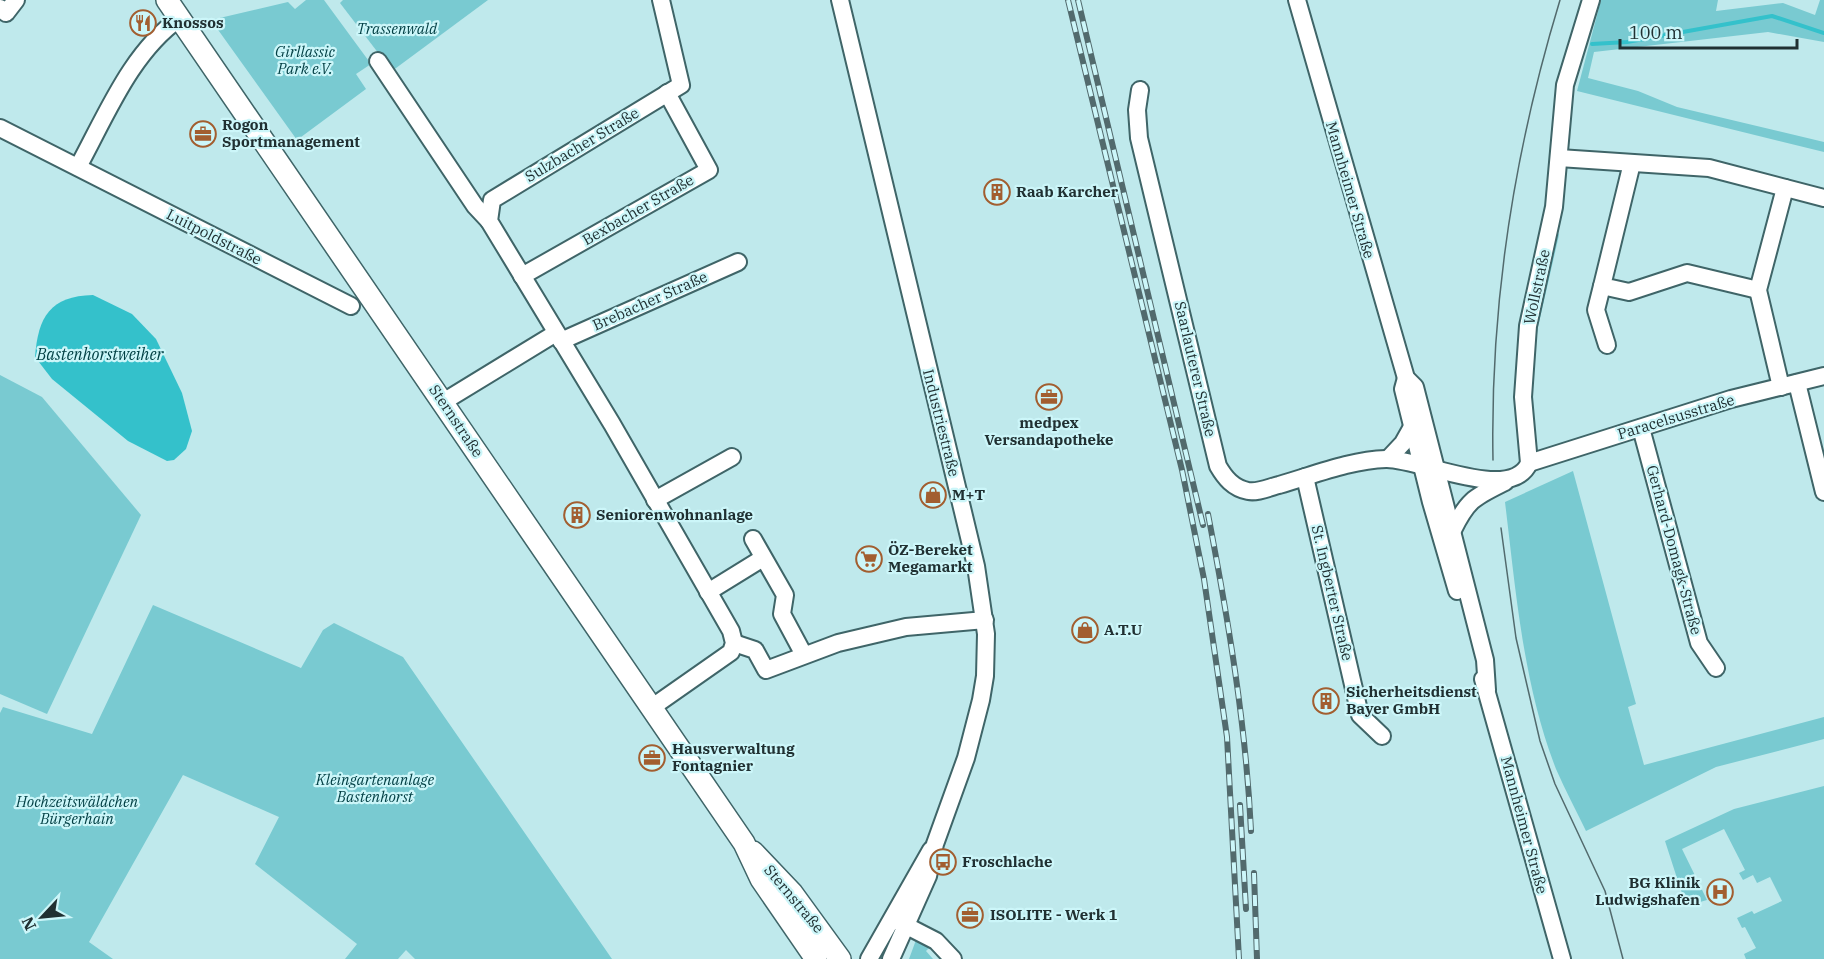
<svg xmlns="http://www.w3.org/2000/svg" width="1824" height="959" font-family="'IBM Plex Serif',serif">
  <style>
    .green { fill: #79cad1 }
    .water { fill: #34c1cb }
    .lines { fill: none; stroke-linecap: round; stroke-linejoin: round }
    .stream { stroke: #34c1cb; stroke-width: 4 }
    .minor-casing { stroke: #3f6568; stroke-width: 20 }
    .major-casing { stroke: #3f6568; stroke-width: 24 }
    .minor { stroke: #fff; stroke-width: 16 }
    .major { stroke: #fff; stroke-width: 21 }
    .tram { stroke: #526a6d; stroke-width: 1.5 }
    .rail-casing { stroke: #526a6d; stroke-width: 6 }
    .rail { stroke: #ccf6f9; stroke-width: 4; stroke-dasharray: 11; stroke-linecap: butt }
    .labels { text-anchor: middle; stroke-width: 4.5; stroke-linejoin: round; paint-order: stroke }
    .poi-label { font-size: 15px; font-weight: bold; fill: #203032; stroke: #ccf6f9; text-anchor: start }
    .park-label { font-size: 15px; font-style: italic; fill: #003e43; stroke: #ccf6f9 }
    .street-label { font-size: 15px; fill: #203032; stroke: #ccf6f9 }
    .water-label { font-size: 16px; font-style: italic; fill: #004044; stroke: #ccf6f9 }
  </style>
  <rect width="100%" height="100%" fill="#bfe9ec"/>
  <g class="green">
    <path d="M306,0H324L371,64L356,74L366,89L297,140L211,20L288,2L295,9Z"/>
    <path d="M343,0H488L392,71L340,3Z"/>
    <path d="M1601,0H1718L1716,11L1783,3L1815,15L1820,0H1824V42L1768,32L1594,52L1588,78L1638,91L1677,107L1824,142V152L1577,91Z"/>
    <path d="M1557,230L1559,235L1538,327L1534,357L1531,360L1534,327Z"/>
    <path d="M0,375L42,397L141,515L47,714L0,694Z"/>
    <path d="M1573,471L1636,704L1628,707L1644,765L1824,717V739L1716,767L1586,831C1576,810 1565,790 1556,769C1523,684 1516,592 1505,502Z"/>
    <path d="M153,605L301,668L323,630L334,623L403,657L612,959H415L406,950L398,959H345L357,944L255,864L279,817L183,775L89,942L113,959H0V713L3,707L92,734Z"/>
    <path d="M1824,786V959H1746L1744,954L1756,948L1745,927L1742,928L1737,918L1752,911L1754,914L1782,901L1770,877L1757,883L1753,875L1743,880L1739,873L1745,870L1724,829L1682,849L1707,900L1686,906L1665,841L1734,809Z"/>
    <path d="M916,940L930,947L926,951L933,959H909Z"/>
  </g>
  <path class="water" d="M93,295L132,314L156,339L182,393L192,431L186,449L174,460L167,461L128,441L52,379L35,357C38,317 50,296 93,295Z"/>
  <g class="lines">
    <path class="stream" d="M1592,44L1627,42L1772,16L1824,33"/>
    <g class="minor-casing">
      <g id="minor">
        <path d="M840,0L976,566L986,634L985,676L981,700L966,758L935,844L928,876L891,959"/>
        <path d="M1297,0L1406,378L1415,387L1485,660L1487,690"/>
        <path d="M0,8L6,13L16,0"/>
        <path d="M378,61L475,206L489,221"/>
        <path d="M1140,90L1137,110L1139,138L1218,466C1225,478 1233,488 1248,491C1258,493 1270,487 1279,485C1314,475 1351,460 1386,459C1418,458 1512,504 1529,463L1523,397L1528,326L1554,207L1565,85L1591,0"/>
        <path d="M0,128L351,306"/>
        <path d="M1559,158L1709,168L1824,198"/>
        <path d="M1632,163L1602,286L1629,292L1687,273L1758,290"/>
        <path d="M78,167C106,116 131,52 180,18"/>
        <path d="M522,276L709,170L667,93"/>
        <path d="M1602,286L1596,310L1607,345"/>
        <path d="M561,341L738,262"/>
        <path d="M1406,378L1403,389L1431,502L1457,591"/>
        <path d="M1797,383L1824,492"/>
        <path d="M1781,387L1758,290L1785,188"/>
        <path d="M443,402L556,333"/>
        <path d="M1641,428L1699,643L1716,668"/>
        <path d="M1388,459L1403,443L1412,427"/>
        <path d="M1529,463L1731,399L1824,376"/>
        <path d="M1305,477L1360,715L1382,736"/>
        <path d="M655,500L732,457"/>
        <path d="M1453,530C1468,499 1475,497 1505,482"/>
        <path d="M753,539L785,595L782,614L804,655"/>
        <path d="M708,592L763,558"/>
        <path d="M734,643L755,650L766,670L838,643L906,627L985,620"/>
        <path d="M1483,679L1562,959"/>
        <path d="M651,708L731,652L734,643L731,631L612,424L489,221L492,200L681,85L661,0"/>
        <path d="M897,921L936,941L953,959"/>
        <path d="M869,959L931,850"/>
      </g>
    </g>
    <g class="major-casing">
      <g id="major">
        <path d="M167,0L744,843L761,879L816,959"/>
        <path d="M753,852L792,893L840,959"/>
      </g>
    </g>
    <use href="#minor" class="minor"/>
    <use href="#major" class="major"/>
    <g class="tram">
      <path d="M1493,460C1490,302 1514,151 1560,0"/>
      <path d="M1501,528L1516,638L1540,741L1555,784L1605,891L1623,959"/>
    </g>
    <g class="rail-casing">
      <g id="rail">
        <path d="M1068,0L1182,470L1204,579L1227,737L1239,959"/>
        <path d="M1078,0L1203,525"/>
        <path d="M1208,514C1228,619 1246,724 1251,831"/>
        <path d="M1240,805L1246,909"/>
        <path d="M1254,873L1257,959"/>
      </g>
    </g>
    <use href="#rail" class="rail"/>
  </g>
  <defs>
    <g id="restaurant-ring" transform="scale(1.35)"><circle r="9.5" fill="#ccf6f9" stroke="#a25e30" stroke-width="1.5"/><path d="M-5-6h1v4h1v-4h1v4h1v-4h1v5L-1.5 .5V6h-2V.5L-5-1ZM5-6V6H3V1.5H1.5Q1.5-4 5-6Z" fill="#a25e30"/></g>
    <g id="office-ring" transform="scale(1.35)"><circle r="9.5" fill="#ccf6f9" stroke="#a25e30" stroke-width="1.5"/><path d="M-6-3h4V-5.5h4V-3h4V5H-6ZM-1-4.5V-3h2v-1.5ZM-6 0V1H6V0Z" fill="#a25e30"/></g>
    <g id="building-ring" transform="scale(1.35)"><circle r="9.5" fill="#ccf6f9" stroke="#a25e30" stroke-width="1.5"/><path d="M-4-6H4V6H1V3H-1V6H-4ZM-2.5-4.3h1.7v1.8h-1.7ZM.8-4.3h1.7v1.8H.8ZM-2.5-1h1.7V.8h-1.7ZM.8-1h1.7V.8H.8Z" fill="#a25e30"/></g>
    <g id="shop-ring" transform="scale(1.35)"><circle r="9.5" fill="#ccf6f9" stroke="#a25e30" stroke-width="1.5"/><path d="M-5-2.5h2.3a2.7 3.5 0 0 1 5.4 0H5L5.5 6h-11ZM-1.5-2.5h3a1.5 2.3 0 0 0-3 0Z" fill="#a25e30"/></g>
    <g id="supermarket-ring" transform="scale(1.35)"><circle r="9.5" fill="#ccf6f9" stroke="#a25e30" stroke-width="1.5"/><path d="M-6-5.5h2.5l.6 2H6L4.5 2H-2.5L-4.4-4H-6ZM-1.5 3.2a1.3 1.3 0 1 0 .1 0ZM3 3.2a1.3 1.3 0 1 0 .1 0Z" fill="#a25e30"/></g>
    <g id="bus-ring" transform="scale(1.35)"><circle r="9.5" fill="#ccf6f9" stroke="#a25e30" stroke-width="1.5"/><path d="M-5-6H5V4H4V6H2V4H-2V6H-4V4H-5ZM-3.5-4V0h7V-4ZM-3.5 1.2v1.5H-2V1.2ZM2 1.2v1.5H3.5V1.2Z" fill="#a25e30"/></g>
    <g id="hospital-ring" transform="scale(1.35)"><circle r="9.5" fill="#ccf6f9" stroke="#a25e30" stroke-width="1.5"/><path d="M-5-5h3v3.5h4V-5h3V5h-3V1.5h-4V5h-3Z" fill="#a25e30"/></g>
  </defs>
  <g fill-rule="evenodd">
    <use href="#restaurant-ring" x="143" y="23"/>
    <use href="#office-ring" x="203" y="134"/>
    <use href="#building-ring" x="997" y="192"/>
    <use href="#office-ring" x="1049" y="397"/>
    <use href="#shop-ring" x="933" y="495"/>
    <use href="#building-ring" x="577" y="515"/>
    <use href="#supermarket-ring" x="869" y="559"/>
    <use href="#shop-ring" x="1085" y="630"/>
    <use href="#building-ring" x="1326" y="701"/>
    <use href="#office-ring" x="652" y="758"/>
    <use href="#bus-ring" x="943" y="862"/>
    <use href="#hospital-ring" x="1720" y="892"/>
    <use href="#office-ring" x="970" y="915"/>
  </g>
  <g class="labels">
    <g class="poi-label">
      <text x="162" y="28">Knossos</text>
      <text x="222" y="130">Rogon<tspan x="222" dy="17">Sportmanagement</tspan></text>
      <text x="1016" y="197">Raab Karcher</text>
      <text x="1049" y="428" text-anchor="middle">medpex<tspan x="1049" dy="17">Versandapotheke</tspan></text>
      <text x="952" y="500">M+T</text>
      <text x="596" y="520">Seniorenwohnanlage</text>
      <text x="888" y="555">ÖZ-Bereket<tspan x="888" dy="17">Megamarkt</tspan></text>
      <text x="1104" y="635">A.T.U</text>
      <text x="1346" y="697">Sicherheitsdienst<tspan x="1346" dy="17">Bayer GmbH</tspan></text>
      <text x="672" y="754">Hausverwaltung<tspan x="672" dy="17">Fontagnier</tspan></text>
      <text x="962" y="867">Froschlache</text>
      <text x="1700" y="888" text-anchor="end">BG Klinik<tspan x="1700" dy="17">Ludwigshafen</tspan></text>
      <text x="990" y="920">ISOLITE - Werk 1</text>
    </g>
    <g class="park-label">
      <text x="397" y="34">Trassenwald</text>
      <text x="305" y="57">Girllassic<tspan x="305" dy="17">Park e.V.</tspan></text>
      <text x="375" y="785">Kleingartenanlage<tspan x="375" dy="17">Bastenhorst</tspan></text>
      <text x="77" y="807">Hochzeitswäldchen<tspan x="77" dy="17">Bürgerhain</tspan></text>
    </g>
    <g class="street-label">
      <text transform="translate(582 145) rotate(-31)" y="5">Sulzbacher Straße</text>
      <text transform="translate(1350 190) rotate(74)" y="5">Mannheimer Straße</text>
      <text transform="translate(638 210) rotate(-30)" y="5">Bexbacher Straße</text>
      <text transform="translate(214 237) rotate(27)" y="5">Luitpoldstraße</text>
      <text transform="translate(1537 287) rotate(-78)" y="5">Wollstraße</text>
      <text transform="translate(650 301) rotate(-24)" y="5">Brebacher Straße</text>
      <text transform="translate(1195 369) rotate(77)" y="5">Saarlauterer Straße</text>
      <text transform="translate(1676 417) rotate(-17)" y="5">Paracelsusstraße</text>
      <text transform="translate(456 421) rotate(56)" y="5">Sternstraße</text>
      <text transform="translate(941 423) rotate(76)" y="5">Industriestraße</text>
      <text transform="translate(1674 550) rotate(75)" y="5">Gerhard-Domagk-Straße</text>
      <text transform="translate(1332 593) rotate(77)" y="5">St. Ingberter Straße</text>
      <text transform="translate(1524 825) rotate(75)" y="5">Mannheimer Straße</text>
      <text transform="translate(794 899) rotate(50)" y="5">Sternstraße</text>
    </g>
    <g class="water-label">
      <text x="100" y="360">Bastenhorstweiher</text>
    </g>
  </g>
  <g transform="translate(42 917) rotate(244)" stroke="#ccf6f9" stroke-width="4.5" paint-order="stroke">
  <path d="M0-4.5L10 22L0 15L-10 22Z" fill="#203032"/>
  <text y="-9" font-size="16" font-weight="bold" text-anchor="middle" fill="#203032">N</text>
  </g>
  <path d="M1620 39v9h177v-9" fill="none" stroke="#203032" stroke-width="3"/>
  <text x="1629" y="39" font-size="18" fill="#203032" stroke="#ccf6f9" stroke-width="4.5" paint-order="stroke">100 m</text>
</svg>
